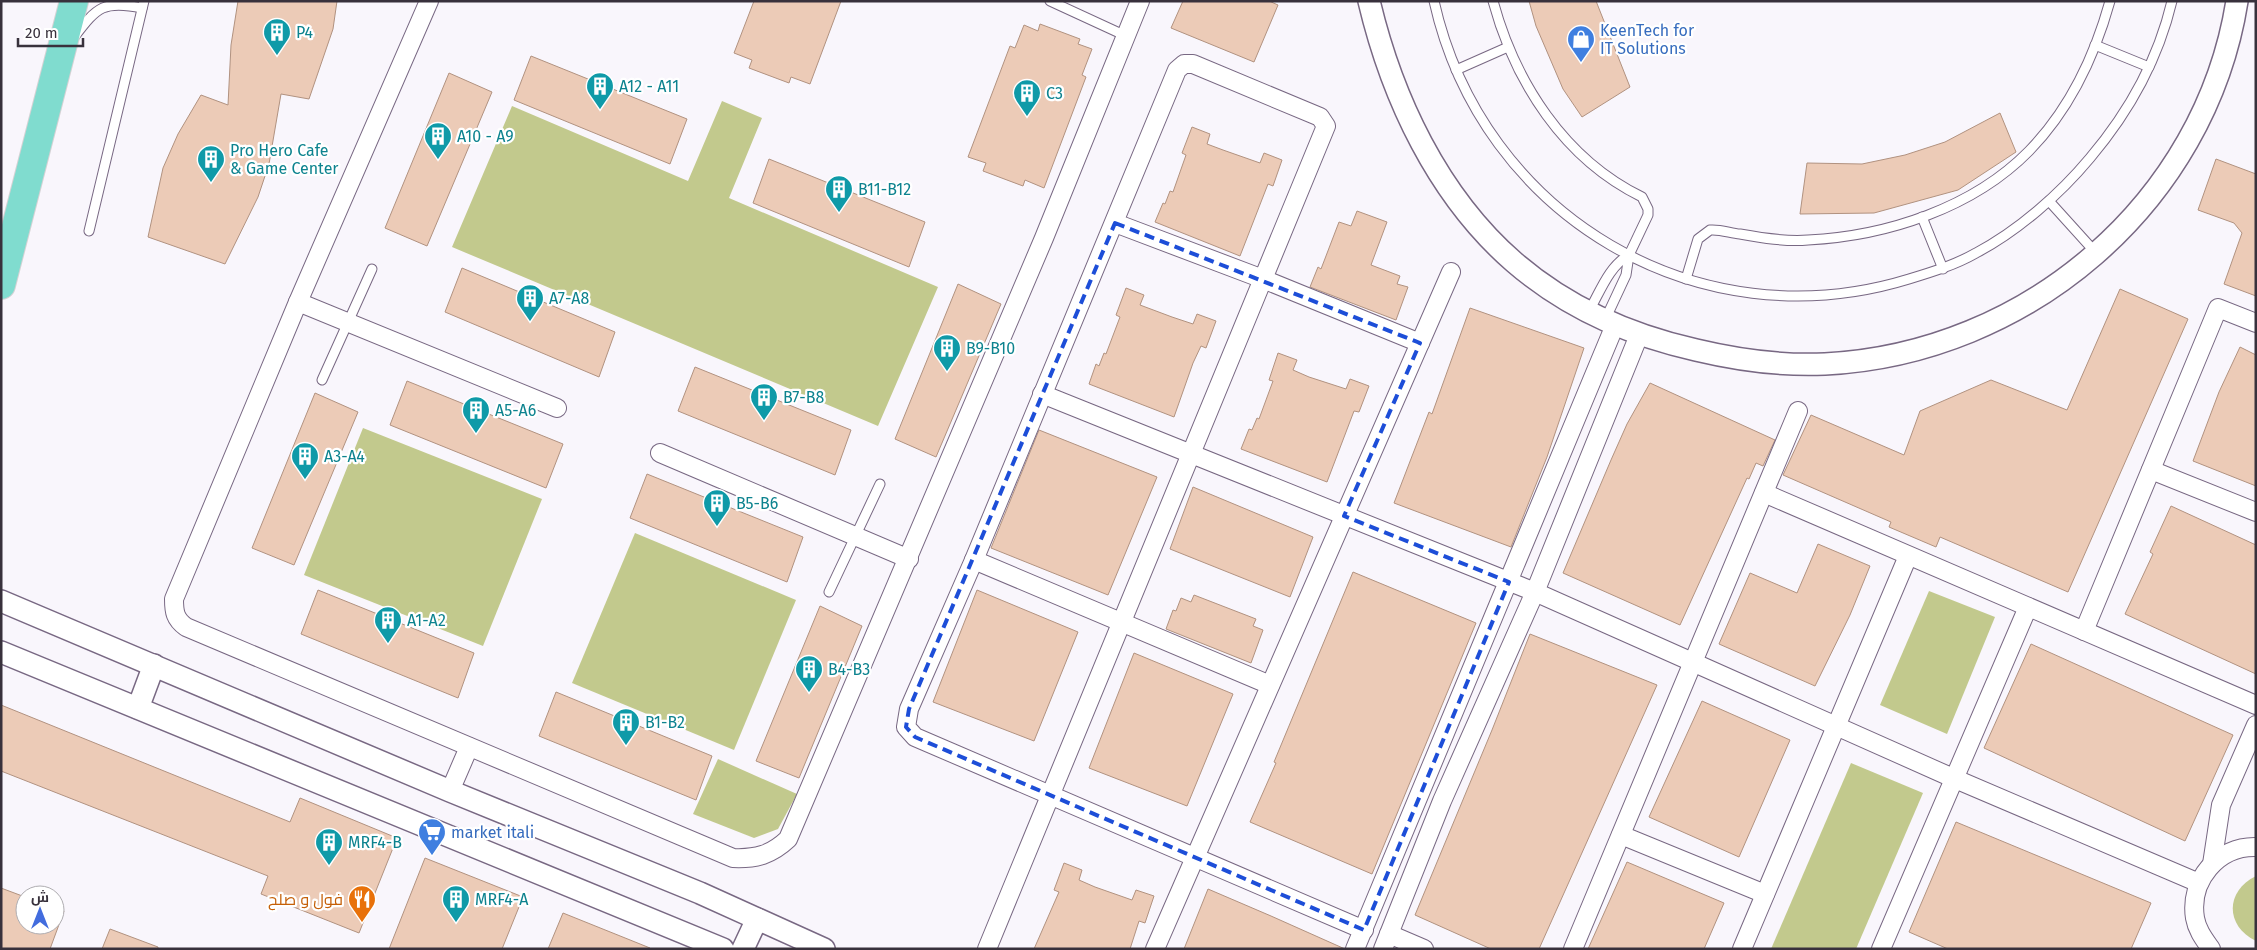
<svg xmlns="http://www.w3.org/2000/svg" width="2257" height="950" font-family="'Fira Sans',Cairo,sans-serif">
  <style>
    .green { fill: #c2c98d }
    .building { fill: #eccbb7; stroke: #b19280 }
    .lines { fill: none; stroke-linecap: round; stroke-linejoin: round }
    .service-casing { stroke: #786883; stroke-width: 11 }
    .minor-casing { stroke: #786883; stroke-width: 20 }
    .tertiary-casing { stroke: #786883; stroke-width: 24 }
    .trunk-casing { stroke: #d3d2d4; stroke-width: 30 }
    .service { stroke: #fff; stroke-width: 9 }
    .minor { stroke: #fff; stroke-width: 18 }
    .tertiary { stroke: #fff; stroke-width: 21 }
    .trunk { stroke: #80dccf; stroke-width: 28 }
    .marked { fill: none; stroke: #1d4ed8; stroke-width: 4; stroke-dasharray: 10 6; stroke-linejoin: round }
    .labels { text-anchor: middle; stroke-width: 4.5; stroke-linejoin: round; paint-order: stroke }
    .shop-label { font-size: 16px; fill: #366cbe; stroke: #fff; text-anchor: start }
    .culture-label { font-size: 16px; fill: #0d838f; stroke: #fff; text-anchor: start }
    .food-label { font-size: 16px; fill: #c56008; stroke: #fff; text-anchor: end }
  </style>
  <rect width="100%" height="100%" fill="#f9f6fc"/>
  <g class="green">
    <path d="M722,101L762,118L729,198L938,287L878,426L452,247L512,106L688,181Z"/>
    <path d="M363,428L542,499L483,646L304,575Z"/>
    <path d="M635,533L796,600L734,750L572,683Z"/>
    <path d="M1929,591L1995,617L1947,734L1880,705Z"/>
    <path d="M718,759L797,794L778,829L754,838L693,814Z"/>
    <path d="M1851,763L1923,793L1856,949H1771Z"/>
    <path d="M2256,876V941C2225,926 2225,891 2256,876Z"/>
  </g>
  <g class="building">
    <path d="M238,1H337L333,29L309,99L281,94L269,164L258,197L225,264L148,237L163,168L178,134L201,95L228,105L231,45Z"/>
    <path d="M754,1H841L810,84L791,77L789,83L749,68L752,60L734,53Z"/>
    <path d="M1183,1H1269L1278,5L1254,62L1171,28Z"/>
    <path d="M1529,1H1596L1630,87L1582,117L1563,89L1536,26Z"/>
    <path d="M1040,24L1080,39L1078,44L1092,49L1082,75L1086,77L1044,188L1025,180L1023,186L983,171L986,163L968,157L1010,46L1015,48L1024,25L1038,31Z"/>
    <path d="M531,56L687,119L670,164L514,100Z"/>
    <path d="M449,73L492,92L427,246L385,228Z"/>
    <path d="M2000,113L2016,152L1958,190L1874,213L1800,214L1807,163L1862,164L1905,155L1945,142Z"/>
    <path d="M1192,127L1210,134L1207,144L1223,150L1260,163L1264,153L1282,160L1273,186L1268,184L1240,256L1155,222L1163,203L1165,204L1170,191L1173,192L1186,155L1182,153Z"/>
    <path d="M769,159L925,222L909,267L753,203Z"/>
    <path d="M2216,159L2256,174V296L2224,284L2242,233L2234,223L2198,210Z"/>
    <path d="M1357,211L1387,222L1371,265L1400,276L1397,284L1408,287L1396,320L1310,287L1318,267L1321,269L1339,222L1351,226Z"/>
    <path d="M462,268L615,332L599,377L445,312Z"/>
    <path d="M958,284L1001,304L936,457L895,439Z"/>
    <path d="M1126,288L1144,295L1140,305L1172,317L1193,324L1197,314L1216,321L1206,348L1201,346L1193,363L1174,417L1089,384L1096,364L1099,366L1104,353L1106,354L1120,317L1116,315Z"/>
    <path d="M2120,289L2188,319L2068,592L1940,537L1936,547L1889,527L1891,522L1783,475L1811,415L1904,455L1920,411L1991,380L2067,410Z"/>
    <path d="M1470,308L1584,348L1547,457L1511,547L1394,503L1429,412L1432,414Z"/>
    <path d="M2240,347L2256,355V486L2193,461L2219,392Z"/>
    <path d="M1278,353L1297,360L1293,370L1309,377L1346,389L1350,379L1369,386L1359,412L1354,411L1327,482L1241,449L1249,429L1252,430L1257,418L1259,419L1273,381L1269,380Z"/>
    <path d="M695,367L851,430L835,475L678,411Z"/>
    <path d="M407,381L563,444L546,488L390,425Z"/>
    <path d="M1650,383L1775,440L1763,466L1756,463L1749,479L1747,478L1680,625L1563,573L1611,460L1627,424Z"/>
    <path d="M315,393L358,412L294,565L252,548Z"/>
    <path d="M1039,430L1157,477L1108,595L991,548Z"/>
    <path d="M647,474L803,537L787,582L630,518Z"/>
    <path d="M1193,487L1313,537L1290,597L1170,549Z"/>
    <path d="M2171,506L2256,545V674L2125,614L2153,554L2150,552Z"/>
    <path d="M1818,544L1870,566L1850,615L1815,686L1719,644L1750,573L1797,593Z"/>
    <path d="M1353,572L1476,623L1372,874L1250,822L1276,763L1274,762Z"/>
    <path d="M318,590L474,653L458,698L301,634Z"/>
    <path d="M977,590L1078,632L1034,741L933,702Z"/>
    <path d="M1194,595L1256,619L1253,626L1263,630L1251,663L1166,629L1173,610L1176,611L1181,598L1191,602Z"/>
    <path d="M820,606L862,626L799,778L756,761Z"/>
    <path d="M1530,634L1657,685L1539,949H1491L1415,915L1492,730Z"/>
    <path d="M2031,644L2233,735L2185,841L1984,748Z"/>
    <path d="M1134,653L1233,694L1187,806L1089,768Z"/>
    <path d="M556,692L712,756L696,800L539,736Z"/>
    <path d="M1702,701L1790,740L1739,857L1649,817Z"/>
    <path d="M1,705L290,822L300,798L397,838L359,933L261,894L268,876L1,771Z"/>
    <path d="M1956,822L2151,903L2131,949H1948L1909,932Z"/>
    <path d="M425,858L523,897L502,949H389Z"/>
    <path d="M1627,862L1724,903L1704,949H1588Z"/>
    <path d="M1064,863L1082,870L1079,880L1095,887L1132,900L1136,890L1154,896L1145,923L1139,921L1130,949H1034L1059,892L1054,890Z"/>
    <path d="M1,888L25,897V925H55V908L64,911L50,949H1Z"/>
    <path d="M1208,889L1271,916L1345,949H1184Z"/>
    <path d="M563,913L650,948V949H548Z"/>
    <path d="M110,929L158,947V949H102Z"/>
  </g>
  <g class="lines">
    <g class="service-casing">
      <g id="service">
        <path d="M1050,1L1126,36"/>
        <path d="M1434,1C1482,216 1698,344 1909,279C1932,272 1955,265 1976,253C2018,231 2060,194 2090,158C2129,112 2158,60 2172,1"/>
        <path d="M1493,1C1515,82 1564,159 1642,197L1648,209V215L1629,255L1626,275L1605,320"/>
        <path d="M75,36C97,7 104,0 142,8"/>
        <path d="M2095,45L2149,67"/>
        <path d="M1456,70L1508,47"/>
        <path d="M2049,201L2096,253"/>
        <path d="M1922,217L1943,269"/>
        <path d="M89,231L144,1"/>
        <path d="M1686,279L1698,239L1710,230C1720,229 1730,233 1740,234C1762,238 1786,242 1808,240C1887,236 1973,208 2029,151C2069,110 2095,55 2110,1"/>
        <path d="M1589,311C1600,292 1609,266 1629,255"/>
        <path d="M322,380L372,269"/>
        <path d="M829,592L880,484"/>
      </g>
    </g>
    <g class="minor-casing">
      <g id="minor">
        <path d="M429,1L298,302L174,599C174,612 175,619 186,627L733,858C756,859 771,855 788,839L1044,238L1140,1"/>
        <path d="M1115,223L1263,279L1420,343"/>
        <path d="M298,302L557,408"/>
        <path d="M1042,394L1535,592L1953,778L2199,883"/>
        <path d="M660,453L909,559"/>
        <path d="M2151,470L2256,512"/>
        <path d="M1764,493L2256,705"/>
        <path d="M974,560L1270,685"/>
        <path d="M2084,631L2218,308L2256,323"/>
        <path d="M450,791L469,747"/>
        <path d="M1621,835L1765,894"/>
        <path d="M2212,864L2221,805L2256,725"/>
        <path d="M1389,934L1424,949"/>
        <path d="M987,949L1326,126L1320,117L1193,64H1184L1177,70L974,560L909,709L906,727L915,737L1364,930"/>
        <path d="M1155,949L1451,272"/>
        <path d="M1355,949L1615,325"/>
        <path d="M1383,949L1442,801L1535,592L1639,335"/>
        <path d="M1573,949L1798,411"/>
        <path d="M1742,949L1908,556"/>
        <path d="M1881,949L2028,607"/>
        <path d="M2211,949C2204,939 2197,930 2195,918C2189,880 2218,846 2256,847"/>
      </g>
    </g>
    <g class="tertiary-casing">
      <g id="tertiary">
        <path d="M1369,1C1392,98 1438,196 1514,262C1566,307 1629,335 1696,350C1738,360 1781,366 1825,364C2027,354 2205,203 2237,1"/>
        <path d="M1,601L450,791L700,893L824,949"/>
        <path d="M1,652L723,949"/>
        <path d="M138,708L154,665"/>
        <path d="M743,949L757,919"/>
      </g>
    </g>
    <g class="trunk-casing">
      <path id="trunk" d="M1,285L74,1"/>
    </g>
    <use href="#service" class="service"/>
    <use href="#minor" class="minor"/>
    <use href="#tertiary" class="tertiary"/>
    <use href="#trunk" class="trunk"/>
  </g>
  <path class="marked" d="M1115,223L1420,343L1344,516L1509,582L1364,930L915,737L906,727L909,709Z"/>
  <defs>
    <g id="building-pin" transform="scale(1.4375)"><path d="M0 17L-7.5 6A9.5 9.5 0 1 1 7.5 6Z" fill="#0f9aa8" stroke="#fff"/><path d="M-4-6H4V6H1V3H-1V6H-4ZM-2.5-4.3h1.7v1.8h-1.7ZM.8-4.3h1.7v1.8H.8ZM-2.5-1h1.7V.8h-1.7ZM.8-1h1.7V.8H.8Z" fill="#fff"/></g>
    <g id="shop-pin" transform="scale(1.4375)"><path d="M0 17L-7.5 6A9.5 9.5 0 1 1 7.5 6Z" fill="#3f7fe0" stroke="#fff"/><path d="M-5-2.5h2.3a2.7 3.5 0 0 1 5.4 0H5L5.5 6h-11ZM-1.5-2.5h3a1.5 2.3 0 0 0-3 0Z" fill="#fff"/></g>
    <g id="supermarket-pin" transform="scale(1.4375)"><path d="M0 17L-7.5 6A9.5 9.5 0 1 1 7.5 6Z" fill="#3f7fe0" stroke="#fff"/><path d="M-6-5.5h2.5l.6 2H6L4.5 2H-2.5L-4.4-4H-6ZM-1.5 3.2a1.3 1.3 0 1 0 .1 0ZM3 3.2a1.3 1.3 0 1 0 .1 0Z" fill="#fff"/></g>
    <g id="restaurant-pin" transform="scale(1.4375)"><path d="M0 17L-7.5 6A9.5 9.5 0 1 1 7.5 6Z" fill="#e8710a" stroke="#fff"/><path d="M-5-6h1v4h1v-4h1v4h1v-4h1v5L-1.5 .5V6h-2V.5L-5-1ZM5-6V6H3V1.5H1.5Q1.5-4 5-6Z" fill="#fff"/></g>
  </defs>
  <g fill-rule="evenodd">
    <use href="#building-pin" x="277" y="32"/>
    <use href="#shop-pin" x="1581" y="39"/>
    <use href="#building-pin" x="600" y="86"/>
    <use href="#building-pin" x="1027" y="93"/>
    <use href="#building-pin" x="438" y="136"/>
    <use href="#building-pin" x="211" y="159"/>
    <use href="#building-pin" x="839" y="189"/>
    <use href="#building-pin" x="530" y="298"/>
    <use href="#building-pin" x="947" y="348"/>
    <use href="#building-pin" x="764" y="397"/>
    <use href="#building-pin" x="476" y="410"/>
    <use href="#building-pin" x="305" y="456"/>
    <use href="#building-pin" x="717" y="503"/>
    <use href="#building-pin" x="388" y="620"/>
    <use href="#building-pin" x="809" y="669"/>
    <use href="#building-pin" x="626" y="722"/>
    <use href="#supermarket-pin" x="432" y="832"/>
    <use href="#building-pin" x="329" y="842"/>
    <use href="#restaurant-pin" x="362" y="899"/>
    <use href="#building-pin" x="456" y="899"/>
  </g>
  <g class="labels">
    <g class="shop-label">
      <text x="1600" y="36">KeenTech for<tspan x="1600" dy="18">IT Solutions</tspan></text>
      <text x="451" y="838">market itali</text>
    </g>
    <g class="culture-label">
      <text x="296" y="38">P4</text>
      <text x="619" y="92">A12 - A11</text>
      <text x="1046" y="99">C3</text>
      <text x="457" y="142">A10 - A9</text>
      <text x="230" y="156">Pro Hero Cafe<tspan x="230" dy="18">&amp; Game Center</tspan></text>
      <text x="858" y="195">B11-B12</text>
      <text x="549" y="304">A7-A8</text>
      <text x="966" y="354">B9-B10</text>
      <text x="783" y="403">B7-B8</text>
      <text x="495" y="416">A5-A6</text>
      <text x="324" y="462">A3-A4</text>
      <text x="736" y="509">B5-B6</text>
      <text x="407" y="626">A1-A2</text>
      <text x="828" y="675">B4-B3</text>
      <text x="645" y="728">B1-B2</text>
      <text x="348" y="848">MRF4-B</text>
      <text x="475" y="905">MRF4-A</text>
    </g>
    <g class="food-label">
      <text x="343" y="905">فول و صلح</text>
    </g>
  </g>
  <rect width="2257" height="950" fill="none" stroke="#38313c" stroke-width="5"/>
  <g transform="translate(40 910)"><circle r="24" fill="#ffffff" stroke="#afadb1"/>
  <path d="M0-4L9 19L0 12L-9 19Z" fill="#426cde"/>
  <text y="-8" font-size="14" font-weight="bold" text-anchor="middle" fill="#38313c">ش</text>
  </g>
  <path d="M18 38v8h65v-8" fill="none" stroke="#38313c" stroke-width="2.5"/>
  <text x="25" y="38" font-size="15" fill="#38313c" stroke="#ffffff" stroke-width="4" paint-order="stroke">20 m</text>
</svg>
